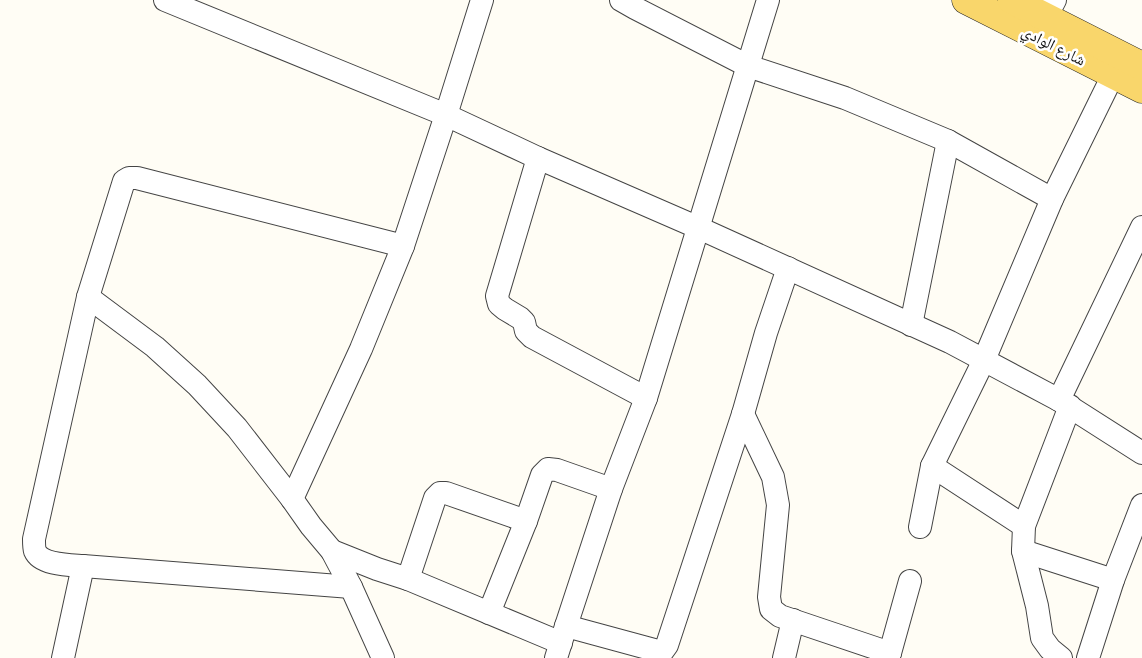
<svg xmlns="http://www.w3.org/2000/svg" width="1142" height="658" font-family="'Zilla Slab','Noto Naskh Arabic',serif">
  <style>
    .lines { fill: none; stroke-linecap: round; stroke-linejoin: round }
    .minor-casing { stroke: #444; stroke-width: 24 }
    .major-casing { stroke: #222; stroke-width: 29 }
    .minor { stroke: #fff; stroke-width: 22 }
    .major { stroke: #f9d66b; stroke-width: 28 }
    .labels { text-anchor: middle; stroke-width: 5; stroke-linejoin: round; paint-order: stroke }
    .street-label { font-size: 16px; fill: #111; stroke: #fff }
  </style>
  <rect width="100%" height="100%" fill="#fffdf5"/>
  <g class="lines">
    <g class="minor-casing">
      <g id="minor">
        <path d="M165,0L446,115L538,158L699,228L950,342L1059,400L1142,453"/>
        <path d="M621,0L635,8L748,66L845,98L948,141L1052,199"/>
        <path d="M1046,17L1055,0"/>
        <path d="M538,158L497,296L499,304L505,309L520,318L524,322L526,331L532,337L646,398"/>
        <path d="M88,297L155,347L197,385L237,428L292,499L311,526L332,551L351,587L383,658"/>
        <path d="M911,325L948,141"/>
        <path d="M1059,400L1142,227"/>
        <path d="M743,414L773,477L778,505L769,597L771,609L780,616L890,653"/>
        <path d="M932,466L1024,526"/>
        <path d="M292,499L361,349L403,246L446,115L482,0"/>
        <path d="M920,527L932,466L984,360L1052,199L1113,75"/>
        <path d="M332,551L377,569L408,579L561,643"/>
        <path d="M1023,551L1113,580"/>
        <path d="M408,579L435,498L440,493H446L526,521"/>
        <path d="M351,587L83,566C70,565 41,565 35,551C34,548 34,543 34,539L88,297L124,181L129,178H137L403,246"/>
        <path d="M489,613L526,521L542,475L548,469L557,470L611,489"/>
        <path d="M566,626L662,652L667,645L743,414L766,333L788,268"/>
        <path d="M63,658L83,566"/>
        <path d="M556,658L566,626L611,489L646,398L768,0"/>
        <path d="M784,658L793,620"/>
        <path d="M888,658L890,653L910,581"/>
        <path d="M1061,658L1050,649L1042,638L1037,606L1023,551L1024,526L1070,406"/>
        <path d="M1088,658L1113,580L1142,505"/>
      </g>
    </g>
    <g class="major-casing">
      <g id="major">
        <path d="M966,0L1142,89"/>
        <path d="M1012,0L1142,66"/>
      </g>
    </g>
    <use href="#minor" class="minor"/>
    <use href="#major" class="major"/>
  </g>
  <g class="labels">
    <g class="street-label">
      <text transform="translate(1054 45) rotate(27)" y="6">شارع الوادي</text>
    </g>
  </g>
</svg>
